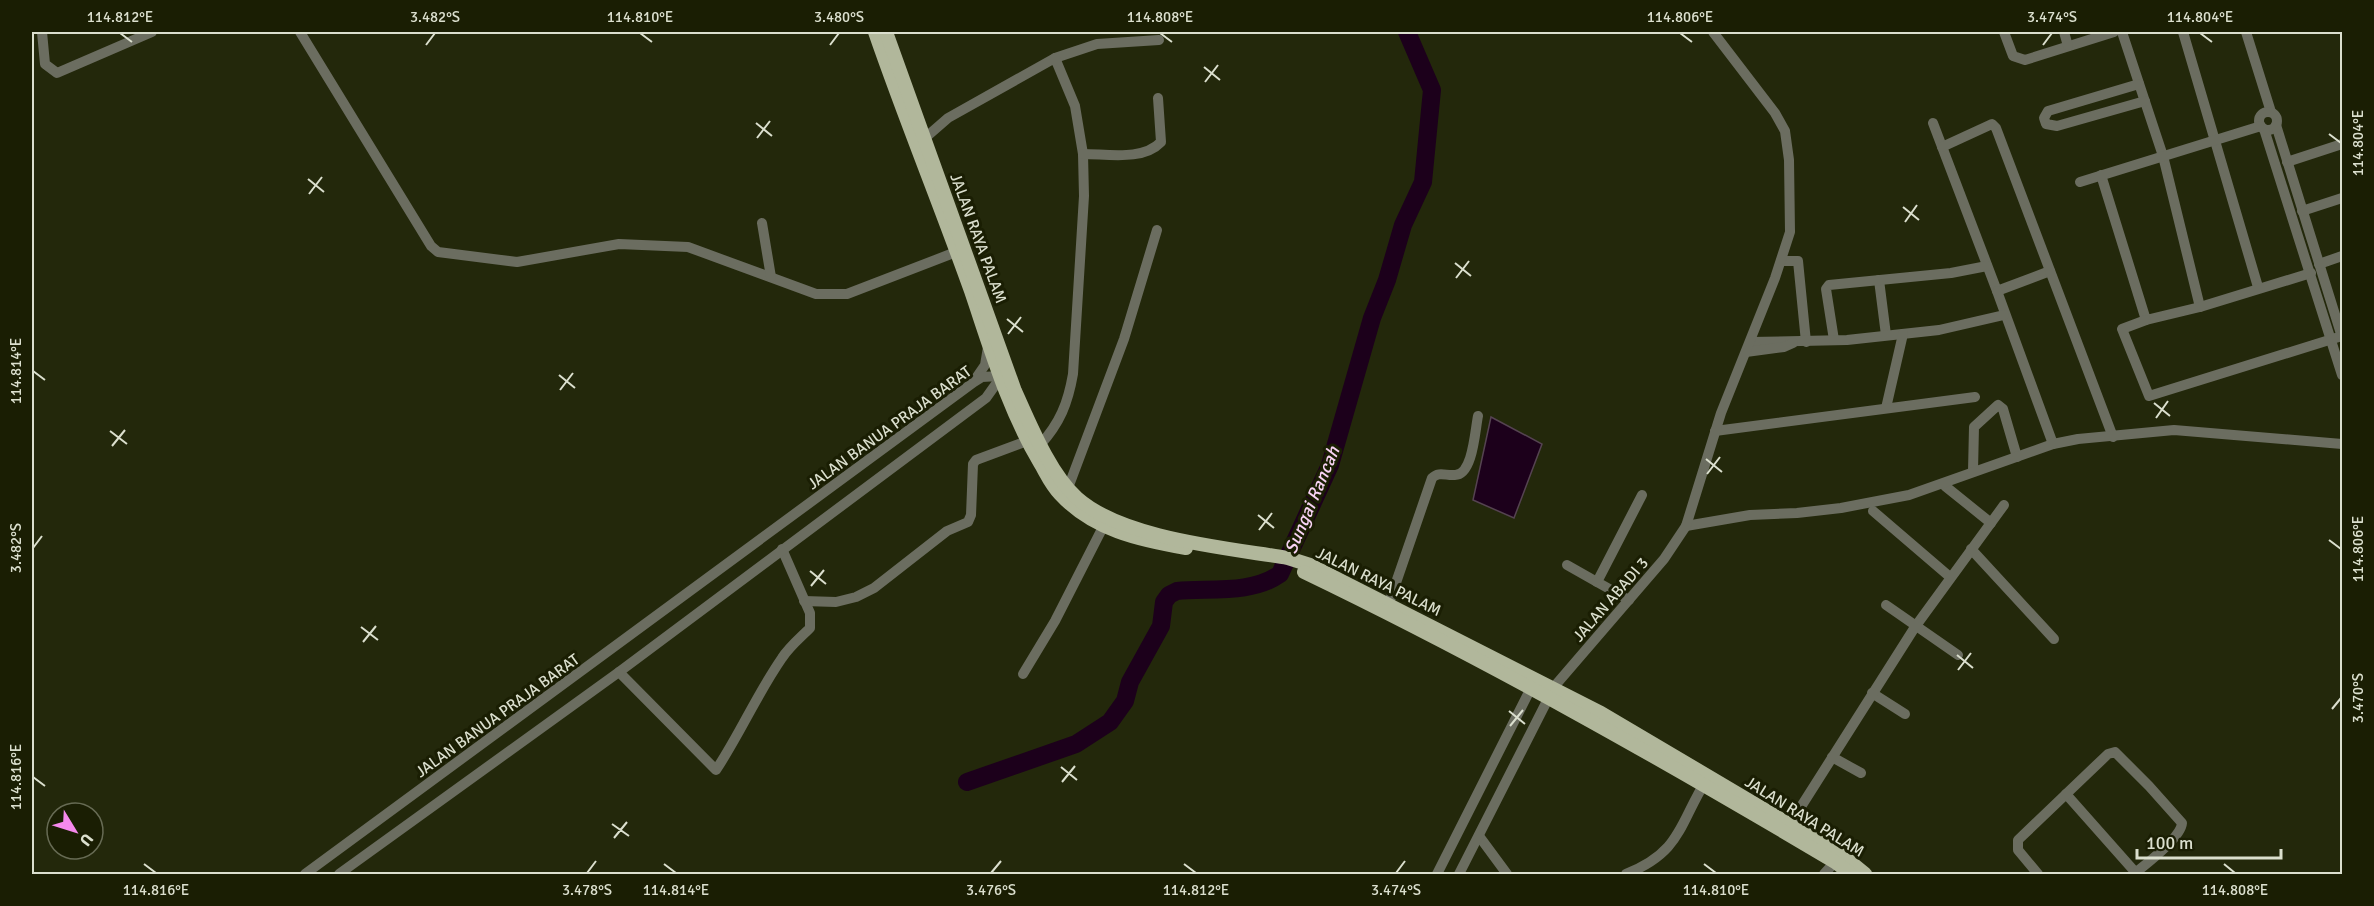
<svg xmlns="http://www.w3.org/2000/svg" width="2374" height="906" font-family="Signika,sans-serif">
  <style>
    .water { fill: #1c001b; stroke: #554351; stroke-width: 1.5 }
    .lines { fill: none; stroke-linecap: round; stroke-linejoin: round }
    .river { stroke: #1c001b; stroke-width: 18 }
    .minor { stroke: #6b6d60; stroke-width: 10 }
    .major { stroke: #b1b79b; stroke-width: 14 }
    .ticks { fill: none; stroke: #dbdfce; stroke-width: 2 }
    .labels { text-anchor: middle; stroke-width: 6; stroke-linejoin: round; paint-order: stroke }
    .street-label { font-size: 16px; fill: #dbdfce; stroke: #1a1e03 }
    .water-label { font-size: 18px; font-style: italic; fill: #f8d3f4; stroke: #1a1e03 }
    .neatline { fill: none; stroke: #dbdfce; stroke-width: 2 }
    .ticks-label { font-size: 15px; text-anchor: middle; fill: #dbdfce }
  </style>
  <rect width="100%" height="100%" fill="#23280b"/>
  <path class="water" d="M1491,417L1542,444L1514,518L1473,500Z"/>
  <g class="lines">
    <path class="river" d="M967,782L1076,744L1110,722L1125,701L1130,682L1161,626L1164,602L1169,595L1177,591C1210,588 1252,594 1280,574L1330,465L1372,318L1387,280L1403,225L1423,182L1432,90L1407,32"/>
    <g class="minor">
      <path d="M42,32L45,64L57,73L152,32"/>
      <path d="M300,32L431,246L438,252L517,262L619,244L688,247L816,294H847L956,252"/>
      <path d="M2004,32L2013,56L2025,60L2114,32"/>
      <path d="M2064,32L2068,46"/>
      <path d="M2122,32L2163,156L2200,307"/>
      <path d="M2183,32L2258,287"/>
      <path d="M2246,32L2271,112"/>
      <path d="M1055,58L1097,44L1159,40"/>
      <path d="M2139,84L2048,111L2044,118L2046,124L2057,126L2145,101"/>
      <circle cx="2268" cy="121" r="9"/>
      <path d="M1933,123L1997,291L2050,271"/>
      <path d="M2276,125L2342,337"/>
      <path d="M2264,129L2342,375"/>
      <path d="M925,138L948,118L1055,58L1075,106L1083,154L1084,196L1073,374C1068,403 1060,423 1040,445"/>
      <path d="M1942,147L1992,124L1996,128L2113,437"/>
      <path d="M1083,154C1108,154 1143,161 1161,142L1158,98"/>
      <path d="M2287,162L2342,144"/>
      <path d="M2101,175L2146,320L2200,307L2311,273"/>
      <path d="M2080,182L2261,126"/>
      <path d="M2302,211L2342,198"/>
      <path d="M762,223L771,277"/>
      <path d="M1781,261H1798L1806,342"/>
      <path d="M2319,264L2342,256"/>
      <path d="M1879,280L1886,335"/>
      <path d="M1997,291L2053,444"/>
      <path d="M2146,320L2122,329L2149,396L2342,336"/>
      <path d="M1834,340L1826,289L1829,285L1951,273L1987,266"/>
      <path d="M1750,342L1847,340L1939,330L2004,315"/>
      <path d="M1746,352L1784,347L1793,343"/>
      <path d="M974,381L985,365L988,347"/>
      <path d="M1886,408L1903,334"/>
      <path d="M1715,431L1975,397"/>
      <path d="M1973,471L1974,427L1998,405L2003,409L2017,457"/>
      <path d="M1945,486L1991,523"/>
      <path d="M1068,488L1124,339L1157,230"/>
      <path d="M1873,511L1950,577"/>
      <path d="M1686,526L1750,515L1797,513L1841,508L1909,495L2053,444L2078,439L2174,430L2342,444"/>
      <path d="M1971,549L2054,639"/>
      <path d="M1567,565L1597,582"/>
      <path d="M1629,600L1597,582L1642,495"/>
      <path d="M804,601L836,602L856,597L874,588L947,531L968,522L971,515L973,464L976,460L1027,441"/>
      <path d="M1389,603L1432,478C1439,471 1446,476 1455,475C1473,475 1475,430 1478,416"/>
      <path d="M1886,605L1958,655"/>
      <path d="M619,672L716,770C740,734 757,694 782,658C789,647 800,638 810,628V613L782,549"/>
      <path d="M1023,674L1055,621L1103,527"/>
      <path d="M1553,688L1664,559L1686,526L1721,413L1775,278L1790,232L1789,160L1785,131L1775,113L1713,32"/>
      <path d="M1872,693L1905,714"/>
      <path d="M1832,757L1861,773"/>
      <path d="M2066,794L2136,873"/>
      <path d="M1790,824L1915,627L2004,505"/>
      <path d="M1479,836L1507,874"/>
      <path d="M305,874L974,382L982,377L999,376"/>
      <path d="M339,874L619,672L986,398L996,384L999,373"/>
      <path d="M1437,874L1531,688"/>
      <path d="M1459,874L1549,697"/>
      <path d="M1626,874C1682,852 1679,823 1707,779"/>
      <path d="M1824,874L1835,862"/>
      <path d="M2038,874L2018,850V840L2108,754L2115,752L2149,786L2182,823C2181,838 2146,864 2134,874"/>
    </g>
    <g class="major">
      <path d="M875,32C905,119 940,204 971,291C991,350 1008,409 1040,463C1046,473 1051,485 1060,494C1093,530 1139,540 1186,548"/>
      <path d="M886,32L1015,391C1030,424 1050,474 1077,498C1123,539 1228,548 1288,558L1310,565L1601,713L1843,856L1865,874"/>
      <path d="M1304,572C1487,660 1660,758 1835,862L1851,874"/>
    </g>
  </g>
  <path class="ticks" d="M120,33L132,42M640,33L652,42M1160,33L1172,42M1680,33L1692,42M2200,33L2212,42M426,45L435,33M830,45L839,33M2043,45L2052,33M1204,67L1220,80M1205,82L1218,65M756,123L772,136M2329,134L2341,143M757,138L770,121M308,179L324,192M309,194L322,177M1903,207L1919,220M1905,222L1917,205M1455,263L1471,276M1456,278L1469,261M1007,319L1023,332M1008,334L1021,317M33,371L45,380M559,375L575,388M560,390L573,373M2154,403L2170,416M2156,418L2168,401M110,431L127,444M112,446L125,430M1706,459L1722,472M1707,474L1720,457M1258,515L1274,528M1259,530L1272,513M2329,540L2341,549M33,548L42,536M810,571L826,584M811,586L824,570M361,627L378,640M363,642L376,626M1957,655L1973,668M1958,670L1971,653M2332,709L2341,698M1509,711L1525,724M1510,726L1523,710M1061,767L1077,780M33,777L45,786M1062,782L1075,766M612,824L629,836M614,838L627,822M144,864L156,873M664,864L676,873M1184,864L1196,873M1704,864L1716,873M2224,864L2235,873M587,873L596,861M991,873L1001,861M1396,873L1405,861"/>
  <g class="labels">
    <g class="street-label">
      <text transform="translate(979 238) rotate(70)" y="6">JALAN RAYA PALAM</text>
      <text transform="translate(889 427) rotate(-36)" y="6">JALAN BANUA PRAJA BARAT</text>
      <text transform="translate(1379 581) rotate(26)" y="6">JALAN RAYA PALAM</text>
      <text transform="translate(1610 599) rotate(-49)" y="6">JALAN ABADI 3</text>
      <text transform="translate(497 715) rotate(-36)" y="6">JALAN BANUA PRAJA BARAT</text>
      <text transform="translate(1805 816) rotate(32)" y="6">JALAN RAYA PALAM</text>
    </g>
    <g class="water-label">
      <text transform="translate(1312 500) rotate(-67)" y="6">Sungai Rancah</text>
    </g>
  </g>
  <rect width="2374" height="906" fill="none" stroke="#1a1e03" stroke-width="66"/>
  <g transform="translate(75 831) rotate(128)"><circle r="28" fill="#1a1e03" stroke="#676b54" stroke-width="1.5"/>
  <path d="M0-4.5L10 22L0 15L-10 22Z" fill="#f689ed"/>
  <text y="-9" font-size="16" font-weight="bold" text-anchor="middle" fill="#dbdfce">U</text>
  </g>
  <path d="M2137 849v9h144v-9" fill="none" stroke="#dbdfce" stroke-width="3"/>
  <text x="2146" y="849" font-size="18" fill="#dbdfce" stroke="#1a1e03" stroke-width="4.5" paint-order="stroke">100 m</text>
  <rect x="33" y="33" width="2308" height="840" class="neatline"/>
  <g class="ticks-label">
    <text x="120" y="22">114.812°E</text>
    <text x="435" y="22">3.482°S</text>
    <text x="640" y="22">114.810°E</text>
    <text x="839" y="22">3.480°S</text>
    <text x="1160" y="22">114.808°E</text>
    <text x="1680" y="22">114.806°E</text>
    <text x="2052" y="22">3.474°S</text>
    <text x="2200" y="22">114.804°E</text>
    <text transform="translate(2358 143) rotate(-90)" y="5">114.804°E</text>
    <text transform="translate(16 371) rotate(-90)" y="5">114.814°E</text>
    <text transform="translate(16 548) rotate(-90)" y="5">3.482°S</text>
    <text transform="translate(2358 549) rotate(-90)" y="5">114.806°E</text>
    <text transform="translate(2358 698) rotate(-90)" y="5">3.470°S</text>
    <text transform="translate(16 777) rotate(-90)" y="5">114.816°E</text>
    <text x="156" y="895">114.816°E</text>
    <text x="587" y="895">3.478°S</text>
    <text x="676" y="895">114.814°E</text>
    <text x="991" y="895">3.476°S</text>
    <text x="1196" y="895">114.812°E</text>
    <text x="1396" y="895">3.474°S</text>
    <text x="1716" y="895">114.810°E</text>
    <text x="2235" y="895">114.808°E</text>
  </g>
</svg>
